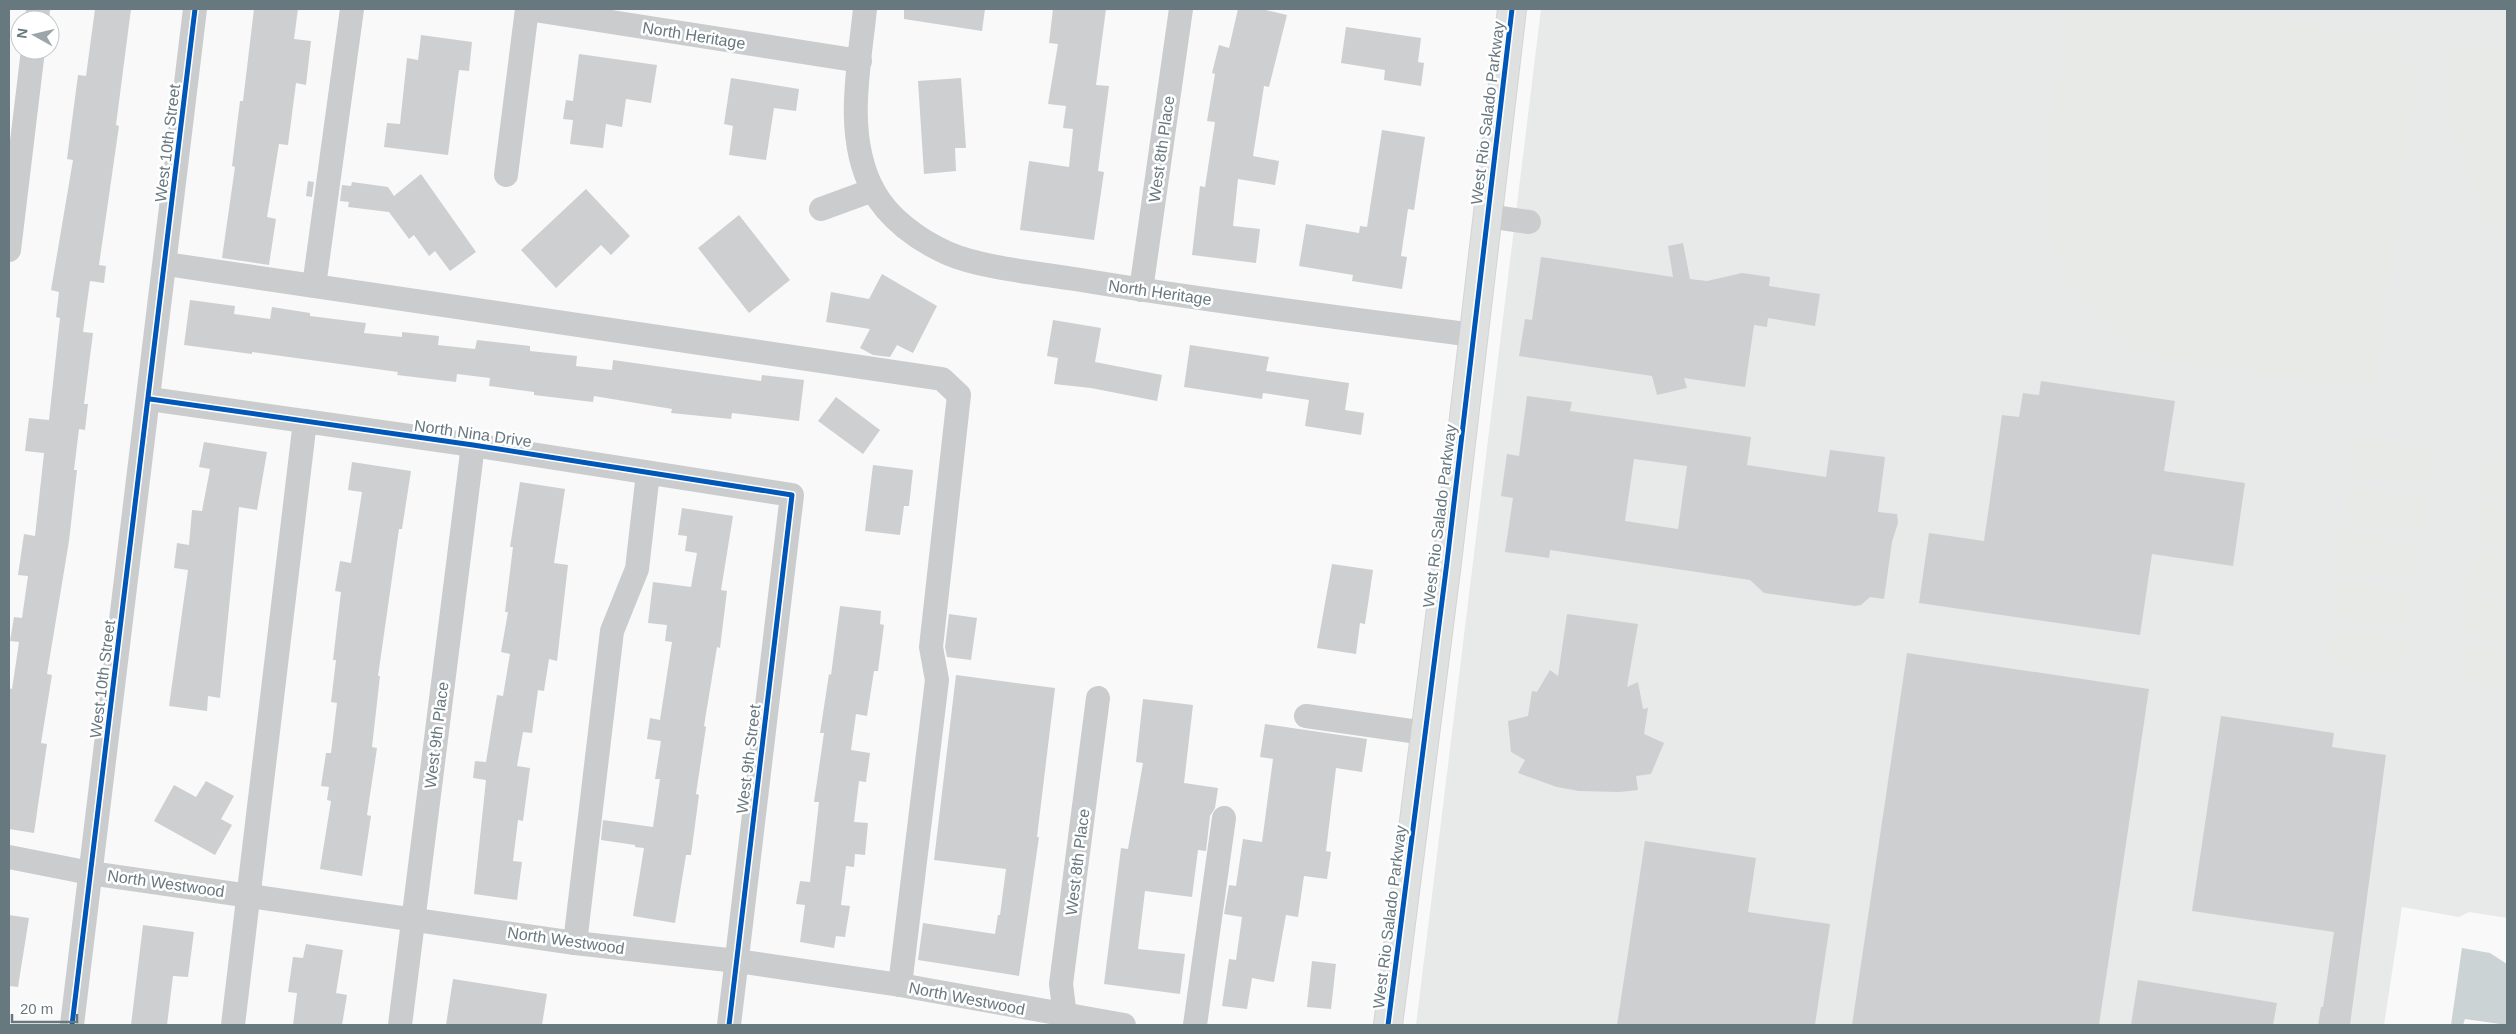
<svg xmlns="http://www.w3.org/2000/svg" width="2516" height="1034" font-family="Helvetica,sans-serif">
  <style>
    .built { fill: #e8eae9 }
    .green { fill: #e8eae7 }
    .water { fill: #ccd3d5 }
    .building { fill: #cecfd0; fill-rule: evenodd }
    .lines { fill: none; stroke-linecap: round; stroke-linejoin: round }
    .major-casing { stroke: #d4d4d5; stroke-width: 30 }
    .minor { stroke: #cacccd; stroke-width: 24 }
    .major { stroke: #dfe0e0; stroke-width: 28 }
    .cycleway-casing { stroke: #fff; stroke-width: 8 }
    .cycleway { stroke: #0057b8; stroke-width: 5 }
    .labels { text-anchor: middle; stroke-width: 5; stroke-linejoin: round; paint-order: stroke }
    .street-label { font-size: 16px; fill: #68787f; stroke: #fff }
  </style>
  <rect width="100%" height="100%" fill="#f9f9f9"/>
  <path class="built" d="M1541,9H2507V918L2469,912L2459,917L2402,907L2384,1025H1416Z"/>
  <g class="green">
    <path d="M2069,9H2199L2388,36L2417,73L2374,390L2168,360L2131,344L2097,315L2065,274L2045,206L2047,158Z"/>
    <path d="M2454,44L2507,51V239L2474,195L2455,137L2449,93Z"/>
    <path d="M2355,439L2432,448L2427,484L2351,475Z"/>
    <path d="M2487,457L2507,460V496L2482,493Z"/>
    <path d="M2349,487L2426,498L2421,532L2344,522Z"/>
    <path d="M2482,504L2507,507V542L2477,538Z"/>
    <path d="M2343,533L2418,543L2413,579L2338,569Z"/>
    <path d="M2474,550L2507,554V591L2470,586Z"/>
    <path d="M2335,580L2412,592L2406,626L2330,615Z"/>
    <path d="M2468,597L2507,603V638L2464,632Z"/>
    <path d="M2330,628L2407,638L2402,673L2326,662Z"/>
    <path d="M2463,644L2507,650V686L2458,679Z"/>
  </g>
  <path class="water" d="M2462,948L2490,953L2507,964V1025L2465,1019L2463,1025H2451Z"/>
  <g class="building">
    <path d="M95,9H131L116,125L119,126L99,265L106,266L104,283L90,281L83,332L93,333L84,404H88L85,430L79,429L74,470H77L69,541L47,674L52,675L41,743L47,744L34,833L9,829V688L12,689L19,642L10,641L14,617L22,618L28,576L18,575L24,534L35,536L44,453L25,451L29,418L49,420L60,318L56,317L59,292L51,290L73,160L67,159L78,75L86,76Z"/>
    <path d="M254,9H298L294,39L311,41L306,85L296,83L288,145L279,144L267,217L276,219L269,265L222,258L235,167L232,166L240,101H243Z"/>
    <path d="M904,9H985L982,31L904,19Z"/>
    <path d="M1053,9H1106L1096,85L1109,86L1098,171L1104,172L1094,240L1020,230L1029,161L1069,167L1073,129L1063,128L1066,106L1048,104L1058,44L1049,43Z"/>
    <path d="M1238,9H1261L1287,15L1269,87L1264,86L1253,156L1279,161L1275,185L1238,179L1233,226L1260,229L1256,263L1192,255L1200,186L1205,187L1215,122L1207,121L1215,74L1212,73L1219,45L1229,48Z"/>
    <path d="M1346,27L1421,38L1418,62L1424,63L1421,86L1384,80L1385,70L1341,63Z"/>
    <path d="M421,35L472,42L469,71L459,70L448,155L384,147L387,123L400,124L407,58L418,60Z"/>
    <path d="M579,54L657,65L651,103L626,99L622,127L606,124L603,148L570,144L573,120L563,119L566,100L573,101Z"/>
    <path d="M731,78L799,89L796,111L774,108L766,160L729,155L733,126L724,124Z"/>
    <path d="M961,78L966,148H955L956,171L924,174L918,81Z"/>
    <path d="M1382,130L1425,137L1414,210L1408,209L1401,256L1407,257L1402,289L1352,281L1353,275L1299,266L1306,224L1359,233L1360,226L1367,227Z"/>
    <path d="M421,174L476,252L450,271L435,251L429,256L414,235L409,239L389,212L348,207L349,202L340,201L342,185L351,186L352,182L388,187L394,196Z"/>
    <path d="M308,181L314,182L312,197L306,196Z"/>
    <path d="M586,189L630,236L611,255L601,245L556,288L521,250Z"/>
    <path d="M739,215L790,280L749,313L698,248Z"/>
    <path d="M1683,243L1690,279L1707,281L1742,273L1770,277L1769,286L1820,294L1815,326L1768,318L1767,327L1754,325L1745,387L1684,378L1687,388L1657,395L1652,376L1519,356L1525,319L1532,320L1541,257L1673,277L1668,246Z"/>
    <path d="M882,274L937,306L913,353L897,345L890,357L873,355L860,348L870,329L826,322L831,292L869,299Z"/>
    <path d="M190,300L235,306L234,314L270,319L272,307L310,313V316L366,323L364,333L402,337V332L439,336L438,345L475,349L477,340L530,346V351L577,356L576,366L612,370L613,360L761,381L762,375L804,380L799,421L732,413L731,419L671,413L672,409L594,396L593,402L534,395V392L489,386L490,378L457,374L456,382L397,375L398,372L252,352V354L184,345Z"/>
    <path d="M1053,320L1101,328L1095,362L1162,375L1157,401L1091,388L1054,384L1058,358L1047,356Z"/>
    <path d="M1190,345L1269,357L1266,371L1349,383L1345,410L1364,413L1361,435L1305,426L1309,400L1263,393L1262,399L1184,387Z"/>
    <path d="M2041,381L2175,401L2164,471L2245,483L2233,566L2152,554L2140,635L1919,603L1929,533L1984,541L2002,415L2019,417L2023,393L2039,395Z"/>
    <path d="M1527,396L1572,402L1570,411L1751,437L1747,465L1826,477L1830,450L1885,457L1878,512L1897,514L1898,523L1892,542L1884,599L1870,597L1861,605L1855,606L1764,593L1750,580L1550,550L1549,558L1505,552L1513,498L1501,496L1507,454L1519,456ZM1634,459L1687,466L1678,529L1625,521Z"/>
    <path d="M836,397L880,430L863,454L818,421Z"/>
    <path d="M204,442L267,452L257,510L239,507L220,698L208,696L207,711L169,706L188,570L174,568L177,543L189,545L192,510L202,511L210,469L199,467Z"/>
    <path d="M352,462L411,471L402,529H399L378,676H380L372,747L377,748L367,815L371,816L362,876L320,869L331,801L327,800L329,787L321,786L326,753H331L337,703L331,702L336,660H333L341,592L335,591L340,561L351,563L362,492L348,490Z"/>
    <path d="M873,465L913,470L909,506H904L900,535L865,531Z"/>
    <path d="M520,482L565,489L554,563L568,565L557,661L549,659L544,691L538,690L532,733L523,732L517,766L530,768L523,821L518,820L513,861L522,862L517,900L474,894L486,780L473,778L475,761L486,762L497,695L503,696L510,654L501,652L508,612H505L513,547H510Z"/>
    <path d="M682,508L733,516L721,590L727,591L720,648L717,647L704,726L706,727L696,794L699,795L691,855H686L675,923L633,916L644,848L635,847V845L601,840L603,820L653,827L660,779H655L661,741L647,739L650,718L660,720L672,642L665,641L667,625L648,623L653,582L691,587L697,553L685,551L687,536L678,535Z"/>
    <path d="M1332,564L1373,570L1365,624L1360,623L1356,654L1317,648Z"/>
    <path d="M840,606L881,611L880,624L884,625L878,671H874L867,716L856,714L851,750L870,753L866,782L859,781L854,822L868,823L865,855L855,854L854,867L846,866L841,905L850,906L845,937L836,936L834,948L800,942L805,905L796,904L800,881L810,882L819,802H814L824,733H820L829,674L831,675Z"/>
    <path d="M949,614L977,618L971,660L947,657L945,647Z"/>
    <path d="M1567,614L1638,624L1627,687L1638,682L1643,709L1648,708L1644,734L1664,743L1651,774L1636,776L1638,790L1619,792L1579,791L1557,787L1518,773L1525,760L1511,752L1508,721L1528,716L1532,691L1537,692L1550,670L1558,676Z"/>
    <path d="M1907,653L2149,689L2099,1025H1852Z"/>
    <path d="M956,675L1055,688L1037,837H1039L1019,976L918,960L923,923L995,934L998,915H1000L1006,869L934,860Z"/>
    <path d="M1143,699L1193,705L1184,783L1218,788L1215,808L1210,816L1206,851L1198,850L1192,897L1145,891L1138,949L1185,954L1180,994L1104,984L1121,848L1128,849L1143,763L1136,762Z"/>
    <path d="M2221,716L2334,733L2332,747L2386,755L2350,1025H2318L2321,1007H2323L2334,932L2192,911Z"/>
    <path d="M1265,724L1367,739L1362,772L1336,768L1326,851L1331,852L1327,879L1304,876L1298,917L1286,915L1274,982L1252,978L1247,1009L1222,1006L1229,959L1236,960L1242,917L1224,914L1229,885L1236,886L1243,839L1262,842L1273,759L1260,757Z"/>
    <path d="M206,781L234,796L221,819L232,825L215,855L154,821L174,785L196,797Z"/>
    <path d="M1645,841L1756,858L1748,912L1830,924L1815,1025H1617Z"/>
    <path d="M9,915L29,918L18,987L9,986Z"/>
    <path d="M143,925L194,932L188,977L173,976L167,1025H131Z"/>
    <path d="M306,944L343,950L336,993L347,995L342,1025H293L297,993L288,992L293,957L303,958Z"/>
    <path d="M1312,961L1336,964L1331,1009L1307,1007Z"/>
    <path d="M453,979L547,994L542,1025H446Z"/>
    <path d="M2138,980L2277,1003L2273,1025H2131Z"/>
  </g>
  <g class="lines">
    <g class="major-casing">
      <path id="major" d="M1388,1025L1447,562L1512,9"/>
    </g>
    <g class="minor">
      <path d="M528,9L860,61"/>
      <path d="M865,9C859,68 844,135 873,190C888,218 918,240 947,253C983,269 1047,274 1087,281C1215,302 1344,318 1473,335"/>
      <path d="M37,20L38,9"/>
      <path d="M506,175L527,9"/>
      <path d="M821,209L873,190"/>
      <path d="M1487,216L1529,222"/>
      <path d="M9,250L33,50"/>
      <path d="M166,264L942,379L959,395L931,647L937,680L900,985"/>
      <path d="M314,286L352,9"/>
      <path d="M1141,290L1181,9"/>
      <path d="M150,399L473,445L792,495L729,1025"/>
      <path d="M1306,716L1425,733"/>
      <path d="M9,857L90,873L575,943L737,961L900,985L1124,1025"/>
      <path d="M575,943L612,631L637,569L648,473"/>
      <path d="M72,1025L195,9"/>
      <path d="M233,1025L305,421"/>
      <path d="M400,1025L473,445"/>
      <path d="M1064,1025L1065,1016L1061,984L1098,698"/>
      <path d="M1195,1025L1224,818"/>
    </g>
    <use href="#major" class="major"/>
    <g class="cycleway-casing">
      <g id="cycleway">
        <path d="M150,399L473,445L792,495L729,1025"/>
        <path d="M72,1025L195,9"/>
        <path d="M1388,1025L1447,562L1512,9"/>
      </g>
    </g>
    <use href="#cycleway" class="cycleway"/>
  </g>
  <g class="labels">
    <g class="street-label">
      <text transform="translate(694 35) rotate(9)" y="6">North Heritage</text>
      <text transform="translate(1487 113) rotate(-83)" y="6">West Rio Salado Parkway</text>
      <text transform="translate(167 143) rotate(-83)" y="6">West 10th Street</text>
      <text transform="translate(1161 149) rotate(-82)" y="6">West 8th Place</text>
      <text transform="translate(1160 292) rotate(8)" y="6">North Heritage</text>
      <text transform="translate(473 433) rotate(8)" y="6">North Nina Drive</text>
      <text transform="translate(1439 516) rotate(-83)" y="6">West Rio Salado Parkway</text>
      <text transform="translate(102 679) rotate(-83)" y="6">West 10th Street</text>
      <text transform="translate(436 735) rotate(-83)" y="6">West 9th Place</text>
      <text transform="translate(748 759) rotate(-83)" y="6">West 9th Street</text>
      <text transform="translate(1077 862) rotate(-83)" y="6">West 8th Place</text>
      <text transform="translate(166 883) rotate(8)" y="6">North Westwood</text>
      <text transform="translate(1389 917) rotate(-83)" y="6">West Rio Salado Parkway</text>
      <text transform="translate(566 940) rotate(8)" y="6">North Westwood</text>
      <text transform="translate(967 998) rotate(11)" y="6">North Westwood</text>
    </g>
  </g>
  <rect width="2516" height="1034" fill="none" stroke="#68787f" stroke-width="20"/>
  <g transform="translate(35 35) rotate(278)"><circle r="24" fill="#ffffff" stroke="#c3c9cc"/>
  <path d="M0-4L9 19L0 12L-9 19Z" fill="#9ba5aa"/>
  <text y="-8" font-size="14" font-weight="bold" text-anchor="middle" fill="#68787f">N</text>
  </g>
  <path d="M12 1014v8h65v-8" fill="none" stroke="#68787f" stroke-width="2.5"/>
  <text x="20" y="1014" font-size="15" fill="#68787f" stroke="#ffffff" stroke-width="4" paint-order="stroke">20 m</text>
</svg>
